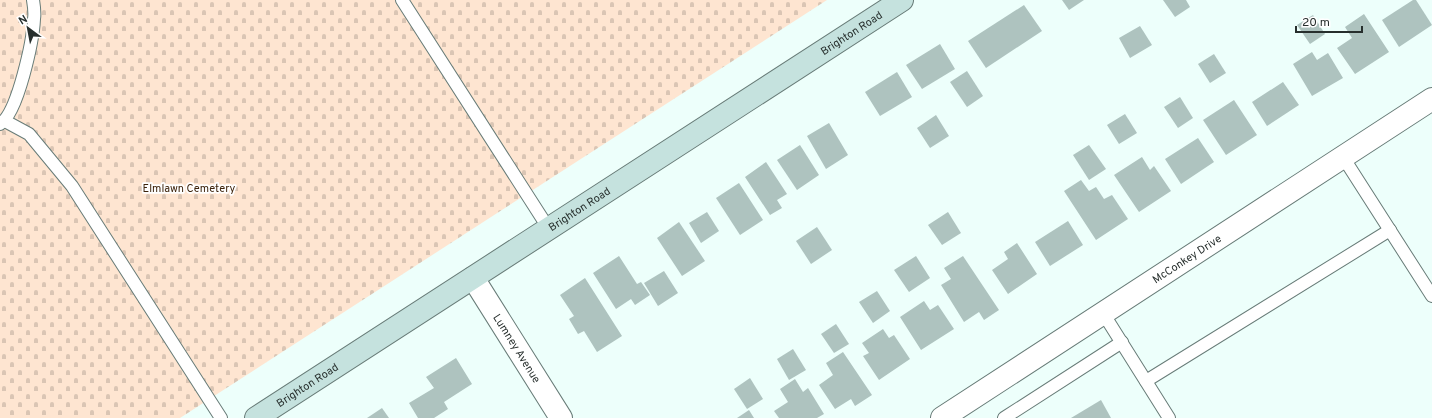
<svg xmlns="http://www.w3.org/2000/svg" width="1432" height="418" font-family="Overpass,sans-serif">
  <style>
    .cemetery { fill: url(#cemetery-stones) }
    .building { fill: #aec3bf }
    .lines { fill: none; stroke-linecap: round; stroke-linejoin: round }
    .lane-casing { stroke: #687c78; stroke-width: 14 }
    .street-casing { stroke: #687c78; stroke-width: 24 }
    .secondary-casing { stroke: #687c78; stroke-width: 24 }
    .lane { stroke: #fff; stroke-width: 12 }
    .street { stroke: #fff; stroke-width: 22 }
    .secondary { stroke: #c5e2de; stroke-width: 22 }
    .labels { text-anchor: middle; stroke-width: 3.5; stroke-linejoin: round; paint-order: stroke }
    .street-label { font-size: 11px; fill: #272f2d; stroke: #fff }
    .park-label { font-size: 11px; fill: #3d230b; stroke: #fff }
  </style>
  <defs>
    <pattern id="cemetery-stones" width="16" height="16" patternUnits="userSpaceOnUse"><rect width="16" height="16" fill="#fee5d1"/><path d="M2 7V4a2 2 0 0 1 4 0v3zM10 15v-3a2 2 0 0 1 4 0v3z" fill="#dac5b4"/></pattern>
  </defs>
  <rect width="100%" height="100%" fill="#edfffb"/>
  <path class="cemetery" d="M0,0H827L180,418H0Z"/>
  <g class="building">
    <path d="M1062,0H1084L1069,10Z"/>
    <path d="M1163,0H1186L1190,7L1175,17Z"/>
    <path d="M1413,0H1416L1432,25L1399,47L1382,20Z"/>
    <path d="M1024,5L1042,31L986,68L968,41Z"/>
    <path d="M1364,14L1389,52L1355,74L1337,48L1352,38L1345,27Z"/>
    <path d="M1313,15L1325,34L1310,44L1297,25Z"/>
    <path d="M1140,26L1152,45L1130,58L1119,38Z"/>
    <path d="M940,44L955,69L922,89L906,65Z"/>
    <path d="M1312,52L1317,60L1328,53L1343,78L1312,96L1293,64Z"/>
    <path d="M1214,54L1226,73L1210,83L1198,64Z"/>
    <path d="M967,71L983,96L967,107L950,82Z"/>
    <path d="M897,72L912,97L880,116L865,92Z"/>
    <path d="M1283,82L1299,105L1267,126L1252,102Z"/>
    <path d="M1180,97L1193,118L1178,128L1164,107Z"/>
    <path d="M1234,100L1257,135L1226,155L1203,120Z"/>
    <path d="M1125,114L1137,133L1119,144L1107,125Z"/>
    <path d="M936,115L949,136L930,148L917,128Z"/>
    <path d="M829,123L848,155L826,169L807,136Z"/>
    <path d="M1198,138L1214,162L1181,184L1165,159Z"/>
    <path d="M800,145L819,175L797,190L777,160Z"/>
    <path d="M1089,145L1106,169L1089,180L1073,155Z"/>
    <path d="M1142,157L1150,170L1154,166L1171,191L1139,212L1114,175Z"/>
    <path d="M766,162L787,194L777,200L782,208L770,215L745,177Z"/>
    <path d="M1081,180L1089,191L1096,187L1104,199L1112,195L1128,219L1096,240L1064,191Z"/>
    <path d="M739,183L763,220L740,235L716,198Z"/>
    <path d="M707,212L719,231L701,243L689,223Z"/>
    <path d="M948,212L961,233L942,245L928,225Z"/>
    <path d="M1068,221L1083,245L1050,266L1035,242Z"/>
    <path d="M679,222L705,261L682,276L657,238Z"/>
    <path d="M817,227L832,250L811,264L796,241Z"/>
    <path d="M1017,243L1037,274L1008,294L992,270L1008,259L1004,252Z"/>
    <path d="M619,256L637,284L641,282L650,295L635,305L631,299L616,309L593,273Z"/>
    <path d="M916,256L930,278L909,292L894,270Z"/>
    <path d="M963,256L999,310L984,320L979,312L964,322L941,285L951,279L944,268Z"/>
    <path d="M664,271L678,293L658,306L644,283Z"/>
    <path d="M585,278L622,336L597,352L584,331L578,334L569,319L574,316L560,295Z"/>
    <path d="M877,291L890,311L873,323L859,302Z"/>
    <path d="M924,301L930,310L938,305L954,329L921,350L900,317Z"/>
    <path d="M836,324L849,344L834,353L821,334Z"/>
    <path d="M883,329L889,338L894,335L910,359L879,380L863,356L869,353L862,343Z"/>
    <path d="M793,349L806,370L789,380L777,359Z"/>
    <path d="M843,352L872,395L855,406L851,399L835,409L819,385L833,375L826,363Z"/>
    <path d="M456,358L472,384L444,402L448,409L434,418H418L409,403L434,388L426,377Z"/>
    <path d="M750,378L763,399L747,409L734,389Z"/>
    <path d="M795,379L803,392L808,388L824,414L817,418H779L774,411L788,402L780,389Z"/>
    <path d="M1101,400L1111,418H1071Z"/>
    <path d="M382,408L389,418H367Z"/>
    <path d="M749,410L754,418H737Z"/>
  </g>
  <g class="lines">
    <g class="lane-casing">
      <g id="lane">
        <path d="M402,0L549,229"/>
        <path d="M5,121L29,134L72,186L221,418"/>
        <path d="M0,124C18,113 33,40 34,19C35,13 34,6 33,0"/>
        <path d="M1343,157L1432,296"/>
        <path d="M1103,313L1169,418"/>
        <path d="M1146,381L1390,230"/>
        <path d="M1004,418L1122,342"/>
      </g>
    </g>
    <g class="street-casing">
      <g id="street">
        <path id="s1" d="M473,278L561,418"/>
        <path id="s2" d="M942,418L1432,99"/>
      </g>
    </g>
    <g class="secondary-casing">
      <g id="secondary">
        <path id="s3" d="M256,418L902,0"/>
      </g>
    </g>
    <use href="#lane" class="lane"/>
    <use href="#street" class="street"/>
    <use href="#secondary" class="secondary"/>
  </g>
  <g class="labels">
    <g class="street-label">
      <text dy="4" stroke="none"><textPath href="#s3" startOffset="709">Brighton Road</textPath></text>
      <text dy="4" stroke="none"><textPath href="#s3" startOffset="385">Brighton Road</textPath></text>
      <text dy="4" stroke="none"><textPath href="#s2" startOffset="292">McConkey Drive</textPath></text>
      <text dy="4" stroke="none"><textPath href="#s1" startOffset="83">Lumney Avenue</textPath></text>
      <text dy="4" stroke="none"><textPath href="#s3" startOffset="61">Brighton Road</textPath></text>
    </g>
    <g class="park-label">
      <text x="189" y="192">Elmlawn Cemetery</text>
    </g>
  </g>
  <g transform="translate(28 28) rotate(328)" stroke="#ffffff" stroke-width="3" paint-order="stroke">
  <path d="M0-3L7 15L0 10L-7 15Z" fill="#272f2d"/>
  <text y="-6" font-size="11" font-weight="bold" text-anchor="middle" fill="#272f2d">N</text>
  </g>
  <path d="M1296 26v6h66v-6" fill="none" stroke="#272f2d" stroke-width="2"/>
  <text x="1302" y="26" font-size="12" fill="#272f2d" stroke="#ffffff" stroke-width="3" paint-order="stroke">20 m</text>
</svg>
